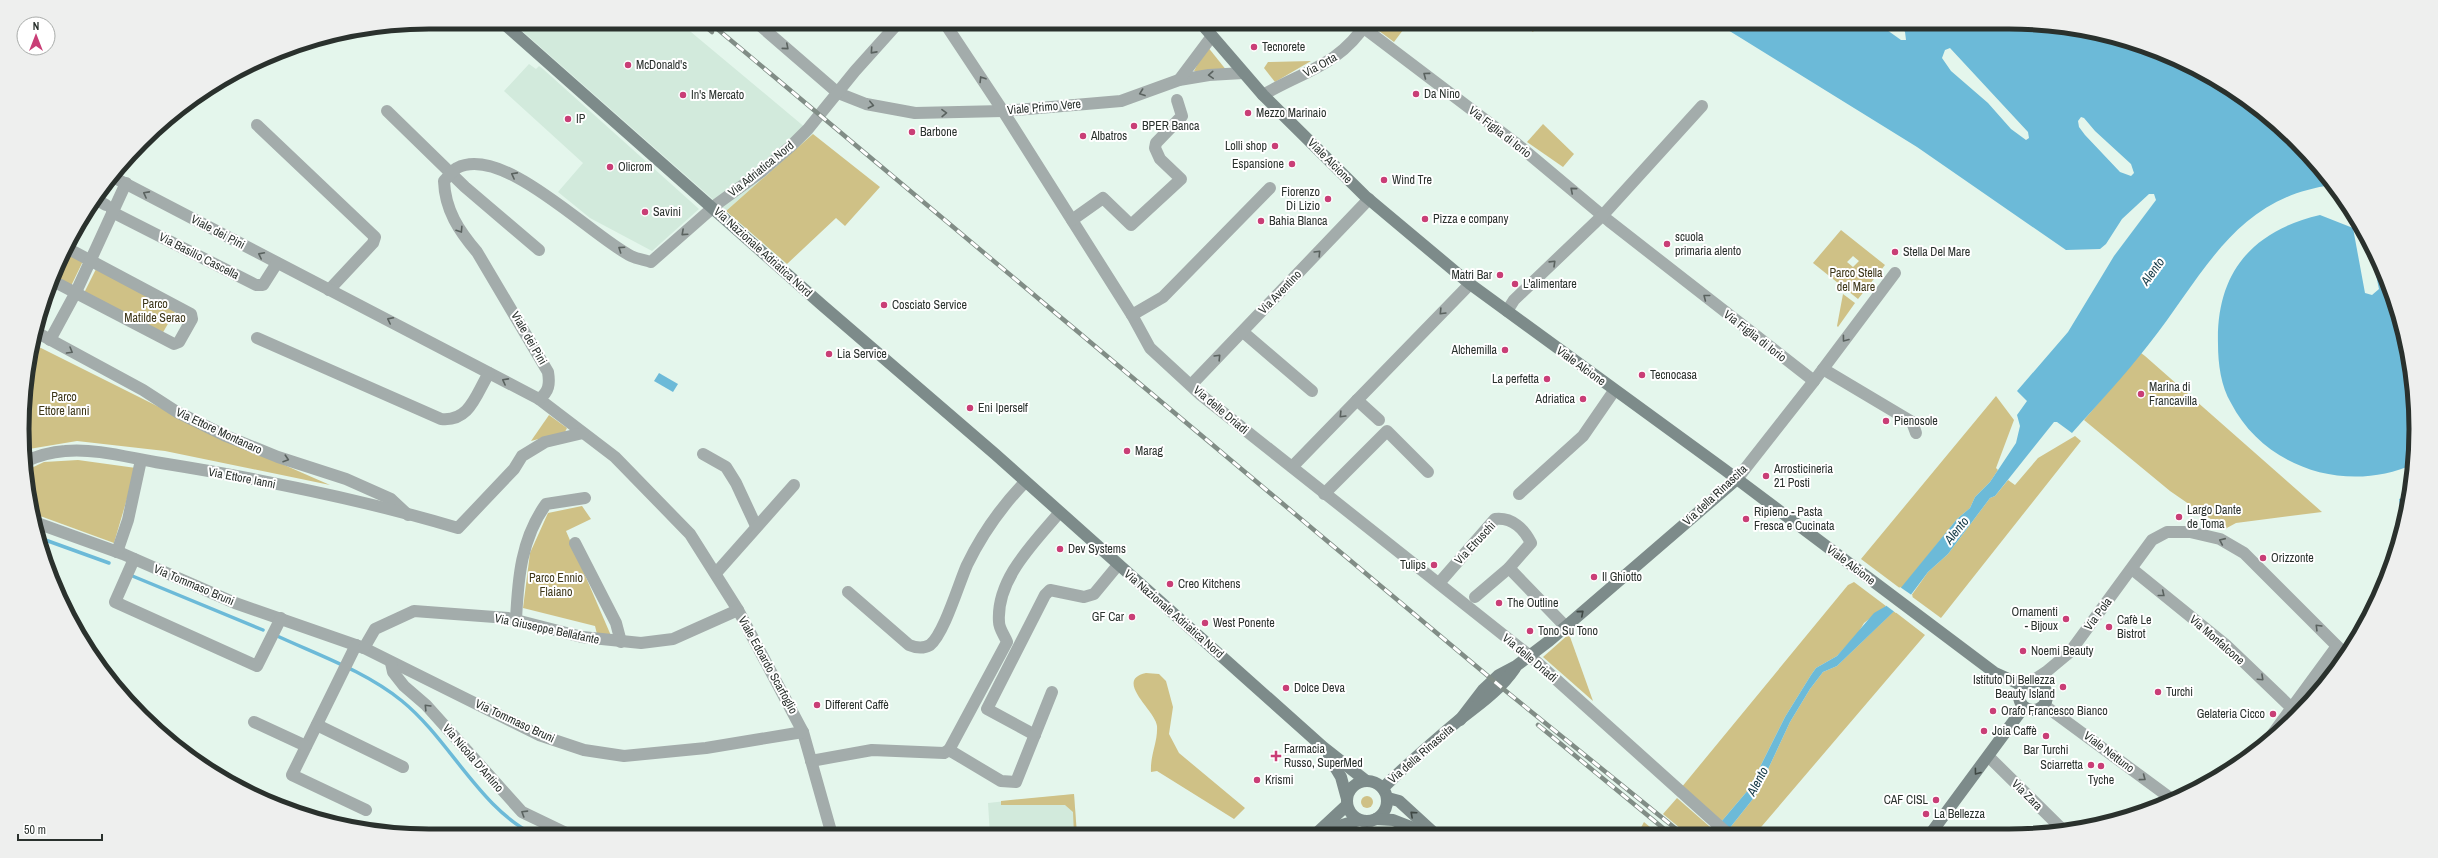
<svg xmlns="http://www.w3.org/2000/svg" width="2438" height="858" font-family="'Archivo Narrow',sans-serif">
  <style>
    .built { fill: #d2eadc }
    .green { fill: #cfc186; fill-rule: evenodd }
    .water { fill: #6cbad8 }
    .pier { fill: #e4f6ec }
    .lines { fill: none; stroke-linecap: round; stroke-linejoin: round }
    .stream { stroke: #6cbad8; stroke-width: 3.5 }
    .street { stroke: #a3acab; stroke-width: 12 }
    .secondary { stroke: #7d8b8a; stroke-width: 12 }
    .rail-casing { stroke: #818d86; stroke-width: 4.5 }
    .rail { stroke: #fff; stroke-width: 3; stroke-dasharray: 9; stroke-linecap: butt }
    .oneway { stroke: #5a625f }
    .oneway2 { stroke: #3f4844 }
    .poi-dot { fill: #c93e76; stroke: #fff; stroke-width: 1.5 }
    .labels { text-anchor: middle; stroke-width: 4; stroke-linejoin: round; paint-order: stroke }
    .poi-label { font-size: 12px; fill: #2a312d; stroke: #fff; text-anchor: start }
    .street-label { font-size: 12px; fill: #2a312d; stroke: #fff }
    .park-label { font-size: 12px; fill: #3d3618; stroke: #fff }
    .water-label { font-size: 13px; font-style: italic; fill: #143946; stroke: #fff }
    .rim { fill: none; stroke: #2a312d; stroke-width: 5 }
  </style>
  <rect width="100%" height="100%" fill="#e4f6ec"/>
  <g class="built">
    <path d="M512,22H679L813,134L726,211Z"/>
    <path d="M529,64L536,69L539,66L543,69L699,209L652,251L590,218L558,192L583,163L504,91Z"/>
    <path d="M1074,794L1077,835H990L988,803Z"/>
  </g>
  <g class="green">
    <path d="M1367,22H1409L1394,42Z"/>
    <path d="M1519,22H1539L1533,32Z"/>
    <path d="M1207,46L1227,71H1194Z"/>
    <path d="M1311,61L1275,82L1264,68L1268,62Z"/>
    <path d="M1543,124L1574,154L1563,167L1527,142Z"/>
    <path d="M813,134L880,187L845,226L836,218L787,264L726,211Z"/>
    <path d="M1841,230L1885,265L1858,299L1813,263ZM1853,256L1859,261L1853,267L1847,262Z"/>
    <path d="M64,249L84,259L71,286L52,278Z"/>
    <path d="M99,263L179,305L162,334L84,293Z"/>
    <path d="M1843,294L1855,303L1838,327L1837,326Z"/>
    <path d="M33,344L207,431L330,485L165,451L77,441L23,450L25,376Z"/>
    <path d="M2141,353L2145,356L2322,512L2236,523L2225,529L2170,491L2084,420Z"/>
    <path d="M1996,396L2014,420L1996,468L1998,470L1990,482L1975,497L1970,508L1957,519L1901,589L1861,559Z"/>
    <path d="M549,415L567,428L565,432L531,441Z"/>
    <path d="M2075,436L2081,441L1941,618L1911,596L1928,572L1948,554L1990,498L1995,496L2008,480L2015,485L2038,458Z"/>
    <path d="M78,460L136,468L114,543L32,513L25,471L44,462Z"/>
    <path d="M582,506L591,519L566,531L612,638H598L595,626L523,608L530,553L548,513Z"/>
    <path d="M1854,582L1886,606L1864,623L1858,633L1837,656L1816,668L1811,675L1785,717L1749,789L1721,822L1681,788L1848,585Z"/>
    <path d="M1894,611L1925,635L1756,833H1733L1729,829L1756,795L1790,722L1810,689L1823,672L1837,666Z"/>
    <path d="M1569,634L1593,701L1543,657Z"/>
    <path d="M1146,673L1159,674L1166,681L1173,707L1169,734L1179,753L1245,808L1234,819L1157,771L1151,772C1150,755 1158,742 1157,726C1156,711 1113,680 1146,673Z"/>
    <path d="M1074,794L1077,835H1074L1073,812L1065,805H1001V801Z"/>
    <circle cx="1367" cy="802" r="6"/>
    <path d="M1677,798L1717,833H1686L1663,814Z"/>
    <path d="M1644,822L1657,833H1638Z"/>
  </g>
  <g class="water">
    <path d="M1715,22H2009L2114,36L2189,64L2257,106L2315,160L2332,185C2234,198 2204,275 2149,344C2125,375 2098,404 2072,433L2057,422H2054L1995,496L1990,498L1948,554L1928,572L1910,596L1837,666L1823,672L1810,689L1790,722L1756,795L1729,829L1721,822L1749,789L1785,717L1811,675L1816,668L1837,656L1874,613L1886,606L1957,519L1970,508L1975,497L1990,482L2016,443L2020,426L2017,415L2027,401L2017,391L2068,332L2114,256L2156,200L2154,194H2149L2122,219L2106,244L2100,249L2066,250L1917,147Z"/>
    <path d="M2320,215L2353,228L2365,293L2372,295L2379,289L2369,242L2394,298L2412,376L2415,455L2414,464C2348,494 2265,469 2231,403C2221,386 2218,364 2218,344C2216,274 2251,231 2320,215Z"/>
    <path d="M659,373L678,384L673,392L654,381Z"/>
    <path d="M2409,495L2403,530L2399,499Z"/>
  </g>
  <g class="pier">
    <path d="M1882,22H1900L1905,32L1906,40H1901L1887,30Z"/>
    <path d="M1950,48L2028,132L2029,138L2026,140L2011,129L1988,103L1951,71L1942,58L1945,50Z"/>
    <path d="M2081,117L2084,118L2095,131L2131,164L2134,173L2131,176L2120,172L2085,135L2079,127L2078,121Z"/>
    <path d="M1900,587L1913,596L1896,613L1884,604Z"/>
  </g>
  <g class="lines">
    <g class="stream">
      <path d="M37,537L109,563"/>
      <path d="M130,575L263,630"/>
      <path d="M275,635C318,655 365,671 402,701C450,740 481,811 537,836"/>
    </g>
    <g class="street">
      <path d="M756,22L838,93L866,104L915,113L1003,111L1121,101L1179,80L1209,75L1243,73"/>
      <path d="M944,22L1003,111L1132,315L1150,348L1201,395L1530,656L1727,833"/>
      <path d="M1356,22L1517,144L1609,221L1814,381"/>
      <path d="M1179,80L1212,36"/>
      <path d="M1263,95C1304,71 1340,65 1367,22"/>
      <path d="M387,111L465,187L539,250"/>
      <path d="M257,125L375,237L373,243L329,290"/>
      <path d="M111,176L539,399L615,457L690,534L738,610L803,732L832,835"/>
      <path d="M95,199L106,205"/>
      <path d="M112,212L256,285H263L277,263"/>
      <path d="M1072,220L1103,198L1131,225L1181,179L1160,159L1155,148L1156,143L1182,116L1177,100"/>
      <path d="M51,280L174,344L179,342L192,319L191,314L65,247"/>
      <path d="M1507,311L1514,300L1603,215L1702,106"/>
      <path d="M1132,315L1163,297L1270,188"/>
      <path d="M36,332L143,390L177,412L226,436L278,457L346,479L391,499L408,515"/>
      <path d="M1243,332L1312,391"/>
      <path d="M257,338L441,419C470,422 476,394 489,373"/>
      <path d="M50,340L76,292L126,183"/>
      <path d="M1823,369L1912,422L1916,433"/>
      <path d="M1191,385L1369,199"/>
      <path d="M539,399C549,392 550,384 548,372L477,252C459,231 445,210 444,181C448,177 452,171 457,168C503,144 590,235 631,256C637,259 645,260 651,262L717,204L761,172L790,147L808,129L855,71L899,22"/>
      <path d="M1357,400L1379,420"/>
      <path d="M703,454L726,467L736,483L756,526"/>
      <path d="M24,462C37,456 50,452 65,451C96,448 130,458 161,463C261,479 361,499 458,528L514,469L522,456L545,442L583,433"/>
      <path d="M1292,467L1470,284"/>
      <path d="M1737,479L1814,381L1895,273"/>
      <path d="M1324,494L1387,431L1428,472"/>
      <path d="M1519,494L1583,436L1614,391"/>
      <path d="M34,522L123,554L235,603L364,648L539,735L584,750L624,756L706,748L803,732"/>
      <path d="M575,543L616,623L621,642"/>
      <path d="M117,552L128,520L141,460"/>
      <path d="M134,559L115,602L257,666L281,618"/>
      <path d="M1509,568L1566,627"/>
      <path d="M2132,569L2227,646L2298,714"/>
      <path d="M716,573L794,485"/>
      <path d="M1440,582L1495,519C1512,517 1524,529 1531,543L1509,568L1475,597"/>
      <path d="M848,592L909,645C916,648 923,649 930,645C944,634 959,583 967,565C982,534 1002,506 1025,482"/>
      <path d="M516,620C518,578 521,539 546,504L585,498"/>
      <path d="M356,645L292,775L366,810"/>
      <path d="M364,648L375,629L414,611L508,618L582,637L641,643L673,639L738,610"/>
      <path d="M391,663L393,672L404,686L426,705L522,812L572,836"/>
      <path d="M2028,684L2046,672L2070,652L2152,540L2167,532H2190L2220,539L2244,553L2346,655"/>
      <path d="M2044,705L2173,800"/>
      <path d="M254,722L306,746"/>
      <path d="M317,725L403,767"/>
      <path d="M1035,735L987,709L1045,595L1050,590L1084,597L1094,594L1118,565"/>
      <path d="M2266,743L2337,646"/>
      <path d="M949,750L1007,642C1005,636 999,629 999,622C996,579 1034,543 1059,513"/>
      <path d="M1989,757L2065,832"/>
      <path d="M811,761L872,750L944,753L949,750L1001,781L1016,782L1052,692"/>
    </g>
    <g class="secondary">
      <path d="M502,22L822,305L995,454L1323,747L1365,780"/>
      <path d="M1200,22L1263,95L1365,196L1470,284L1725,470L1995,673L2024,686"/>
      <circle cx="2033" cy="696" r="14"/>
      <path d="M1460,720L1483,690L1499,675L1516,666L1549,641L1737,479"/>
      <path d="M1329,757L1341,777L1347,799"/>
      <circle cx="1367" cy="801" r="20"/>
      <path d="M1383,788C1407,764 1433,742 1459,720C1480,704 1500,690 1515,668"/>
      <path d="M1388,798L1399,801L1435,834"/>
      <path d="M1376,819L1393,820L1429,834"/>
      <path d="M1318,832L1347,805"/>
      <path d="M1931,833L2024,707"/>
      <path d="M1312,834L1359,820"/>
    </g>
    <g class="rail-casing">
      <g id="rail">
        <path d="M700,22L712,32"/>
        <path d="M709,22L1507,692L1681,833"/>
        <path d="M1538,725L1669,833"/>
      </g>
    </g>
    <use href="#rail" class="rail"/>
  </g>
  <defs><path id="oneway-chevron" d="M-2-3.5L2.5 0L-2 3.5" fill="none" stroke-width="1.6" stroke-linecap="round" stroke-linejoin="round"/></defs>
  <g class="oneway">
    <use href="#oneway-chevron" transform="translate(786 47) rotate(41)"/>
    <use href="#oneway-chevron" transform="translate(873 51) rotate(132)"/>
    <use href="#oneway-chevron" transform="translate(1211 75) rotate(176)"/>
    <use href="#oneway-chevron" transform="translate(1426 75) rotate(-143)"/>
    <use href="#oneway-chevron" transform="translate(982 79) rotate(-122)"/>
    <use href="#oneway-chevron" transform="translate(1142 93) rotate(160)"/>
    <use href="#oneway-chevron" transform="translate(871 105) rotate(13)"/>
    <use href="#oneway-chevron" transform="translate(944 113) rotate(-1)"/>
    <use href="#oneway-chevron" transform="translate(514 175) rotate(-152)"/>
    <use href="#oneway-chevron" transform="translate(1573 190) rotate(-140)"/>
    <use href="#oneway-chevron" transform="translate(146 194) rotate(-152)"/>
    <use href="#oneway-chevron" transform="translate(460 230) rotate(57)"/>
    <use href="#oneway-chevron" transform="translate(684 233) rotate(138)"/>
    <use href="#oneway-chevron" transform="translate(621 249) rotate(-146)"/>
    <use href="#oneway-chevron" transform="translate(1318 253) rotate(-46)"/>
    <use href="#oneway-chevron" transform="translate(261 255) rotate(-153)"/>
    <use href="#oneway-chevron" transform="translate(1553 263) rotate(-44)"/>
    <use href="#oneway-chevron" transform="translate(1706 297) rotate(-142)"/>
    <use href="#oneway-chevron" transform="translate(1442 312) rotate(134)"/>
    <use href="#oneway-chevron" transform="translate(390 320) rotate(-153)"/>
    <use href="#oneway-chevron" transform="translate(1845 339) rotate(127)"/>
    <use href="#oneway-chevron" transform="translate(70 351) rotate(30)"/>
    <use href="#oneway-chevron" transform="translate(1218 357) rotate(-46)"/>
    <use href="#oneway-chevron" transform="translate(505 381) rotate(-152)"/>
    <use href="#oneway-chevron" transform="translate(1342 415) rotate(134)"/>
    <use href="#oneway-chevron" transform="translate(286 459) rotate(18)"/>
    <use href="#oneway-chevron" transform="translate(2222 541) rotate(-156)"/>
    <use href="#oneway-chevron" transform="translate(2162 594) rotate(39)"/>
    <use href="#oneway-chevron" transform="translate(2318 627) rotate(-135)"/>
    <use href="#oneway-chevron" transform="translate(2261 678) rotate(43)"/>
    <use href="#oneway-chevron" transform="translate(427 707) rotate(-134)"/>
    <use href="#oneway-chevron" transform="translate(2143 778) rotate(37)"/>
    <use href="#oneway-chevron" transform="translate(524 813) rotate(-148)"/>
  </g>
  <g class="oneway2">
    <use href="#oneway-chevron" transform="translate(1581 613) rotate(-41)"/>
    <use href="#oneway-chevron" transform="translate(1977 772) rotate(127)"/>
    <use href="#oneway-chevron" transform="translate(1413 814) rotate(-138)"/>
  </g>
  <g class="poi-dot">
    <circle cx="1254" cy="47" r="4"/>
    <circle cx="628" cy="65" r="4"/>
    <circle cx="1416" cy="94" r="4"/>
    <circle cx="683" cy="95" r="4"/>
    <circle cx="1248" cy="113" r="4"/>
    <circle cx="568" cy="119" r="4"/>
    <circle cx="1134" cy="126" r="4"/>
    <circle cx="912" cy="132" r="4"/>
    <circle cx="1083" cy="136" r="4"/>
    <circle cx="1275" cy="146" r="4"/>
    <circle cx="1292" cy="164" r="4"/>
    <circle cx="610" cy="167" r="4"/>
    <circle cx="1384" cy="180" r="4"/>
    <circle cx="1328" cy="199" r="4"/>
    <circle cx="645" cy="212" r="4"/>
    <circle cx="1425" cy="219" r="4"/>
    <circle cx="1261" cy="221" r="4"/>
    <circle cx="1667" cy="244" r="4"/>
    <circle cx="1895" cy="252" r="4"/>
    <circle cx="1500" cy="275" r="4"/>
    <circle cx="1515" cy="284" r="4"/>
    <circle cx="884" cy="305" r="4"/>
    <circle cx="1505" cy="350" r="4"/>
    <circle cx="829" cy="354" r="4"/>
    <circle cx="1642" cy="375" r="4"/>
    <circle cx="1547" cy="379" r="4"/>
    <circle cx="2141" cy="394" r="4"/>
    <circle cx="1583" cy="399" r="4"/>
    <circle cx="970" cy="408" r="4"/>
    <circle cx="1886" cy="421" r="4"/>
    <circle cx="1127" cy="451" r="4"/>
    <circle cx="1766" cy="476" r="4"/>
    <circle cx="2179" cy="517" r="4"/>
    <circle cx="1746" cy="519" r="4"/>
    <circle cx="1060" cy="549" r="4"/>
    <circle cx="2263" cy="558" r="4"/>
    <circle cx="1434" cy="565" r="4"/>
    <circle cx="1594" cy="577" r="4"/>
    <circle cx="1170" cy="584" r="4"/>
    <circle cx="1499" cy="603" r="4"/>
    <circle cx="1132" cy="617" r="4"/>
    <circle cx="2066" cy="619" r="4"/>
    <circle cx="1205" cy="623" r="4"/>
    <circle cx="2109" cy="627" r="4"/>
    <circle cx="1530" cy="631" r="4"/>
    <circle cx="2023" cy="651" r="4"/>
    <circle cx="2063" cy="687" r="4"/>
    <circle cx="1286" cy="688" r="4"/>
    <circle cx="2158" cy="692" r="4"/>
    <circle cx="817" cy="705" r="4"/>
    <circle cx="1993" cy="711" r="4"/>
    <circle cx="2273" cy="714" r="4"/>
    <circle cx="1984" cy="731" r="4"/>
    <circle cx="2046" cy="736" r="4"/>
    <path d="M1274 750h4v4h4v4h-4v4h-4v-4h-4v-4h4z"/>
    <circle cx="2091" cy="765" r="4"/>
    <circle cx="2101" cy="766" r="4"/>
    <circle cx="1257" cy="780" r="4"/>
    <circle cx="1936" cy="800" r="4"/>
    <circle cx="1926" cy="814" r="4"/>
  </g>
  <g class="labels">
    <g class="poi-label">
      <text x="1262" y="51">Tecnorete</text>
      <text x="636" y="69">McDonald's</text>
      <text x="1424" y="98">Da Nino</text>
      <text x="691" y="99">In's Mercato</text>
      <text x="1256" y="117">Mezzo Marinaio</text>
      <text x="576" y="123">IP</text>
      <text x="1142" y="130">BPER Banca</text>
      <text x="920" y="136">Barbone</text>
      <text x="1091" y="140">Albatros</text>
      <text x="1267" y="150" text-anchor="end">Lolli shop</text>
      <text x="1284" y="168" text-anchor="end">Espansione</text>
      <text x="618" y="171">Olicrom</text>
      <text x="1392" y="184">Wind Tre</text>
      <text x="1320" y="196" text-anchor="end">Fiorenzo<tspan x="1320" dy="14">Di Lizio</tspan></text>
      <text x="653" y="216">Savini</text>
      <text x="1433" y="223">Pizza e company</text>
      <text x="1269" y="225">Bahia Blanca</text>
      <text x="1675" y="241">scuola<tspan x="1675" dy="14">primaria alento</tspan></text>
      <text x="1903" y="256">Stella Del Mare</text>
      <text x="1492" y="279" text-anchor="end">Matri Bar</text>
      <text x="1523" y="288">L'alimentare</text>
      <text x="892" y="309">Cosciato Service</text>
      <text x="1497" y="354" text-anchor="end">Alchemilla</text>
      <text x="837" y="358">Lia Service</text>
      <text x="1650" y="379">Tecnocasa</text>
      <text x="1539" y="383" text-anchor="end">La perfetta</text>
      <text x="2149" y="391">Marina di<tspan x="2149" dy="14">Francavilla</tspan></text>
      <text x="1575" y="403" text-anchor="end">Adriatica</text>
      <text x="978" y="412">Eni Iperself</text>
      <text x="1894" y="425">Pienosole</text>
      <text x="1135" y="455">Marag</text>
      <text x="1774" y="473">Arrosticineria<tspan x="1774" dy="14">21 Posti</tspan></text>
      <text x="2187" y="514">Largo Dante<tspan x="2187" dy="14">de Toma</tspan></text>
      <text x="1754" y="516">Ripieno - Pasta<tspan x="1754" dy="14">Fresca e Cucinata</tspan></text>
      <text x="1068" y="553">Dev Systems</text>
      <text x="2271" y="562">Orizzonte</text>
      <text x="1426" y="569" text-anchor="end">Tulips</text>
      <text x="1602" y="581">Il Ghiotto</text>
      <text x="1178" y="588">Creo Kitchens</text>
      <text x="1507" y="607">The Outline</text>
      <text x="2058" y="616" text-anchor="end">Ornamenti<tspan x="2058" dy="14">- Bijoux</tspan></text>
      <text x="1124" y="621" text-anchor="end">GF Car</text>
      <text x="2117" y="624">Cafè Le<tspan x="2117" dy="14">Bistrot</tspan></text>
      <text x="1213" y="627">West Ponente</text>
      <text x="1538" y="635">Tono Su Tono</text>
      <text x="2031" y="655">Noemi Beauty</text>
      <text x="2055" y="684" text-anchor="end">Istituto Di Bellezza<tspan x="2055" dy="14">Beauty Island</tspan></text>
      <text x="1294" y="692">Dolce Deva</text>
      <text x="2166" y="696">Turchi</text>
      <text x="825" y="709">Different Caffè</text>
      <text x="2001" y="715">Orafo Francesco Bianco</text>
      <text x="2265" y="718" text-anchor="end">Gelateria Cicco</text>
      <text x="1992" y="735">Joia Caffè</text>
      <text x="1284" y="753">Farmacia<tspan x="1284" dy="14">Russo, SuperMed</tspan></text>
      <text x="2046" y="754" text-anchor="middle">Bar Turchi</text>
      <text x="2083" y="769" text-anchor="end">Sciarretta</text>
      <text x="1265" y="784">Krismi</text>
      <text x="2101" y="784" text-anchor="middle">Tyche</text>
      <text x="1928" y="804" text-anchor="end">CAF CISL</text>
      <text x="1934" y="818">La Bellezza</text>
    </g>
    <g class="street-label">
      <text transform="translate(1320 65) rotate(-29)" y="4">Via Orta</text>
      <text transform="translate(1044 107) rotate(-5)" y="4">Viale Primo Vere</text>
      <text transform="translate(1500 132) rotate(38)" y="4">Via Figlia di Iorio</text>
      <text transform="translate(1330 161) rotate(45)" y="4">Viale Alcione</text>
      <text transform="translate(761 169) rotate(-39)" y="4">Via Adriatica Nord</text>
      <text transform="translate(218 232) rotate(28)" y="4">Viale dei Pini</text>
      <text transform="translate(763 252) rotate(42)" y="4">Via Nazionale Adriatica Nord</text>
      <text transform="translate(199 256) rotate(27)" y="4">Via Basilio Cascella</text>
      <text transform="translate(1280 292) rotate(-46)" y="4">Via Aventino</text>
      <text transform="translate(1755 336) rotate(38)" y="4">Via Figlia di Iorio</text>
      <text transform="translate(529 338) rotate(60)" y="4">Viale dei Pini</text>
      <text transform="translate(1581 366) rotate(36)" y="4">Viale Alcione</text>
      <text transform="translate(1221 410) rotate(40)" y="4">Via delle Driadi</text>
      <text transform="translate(219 431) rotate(25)" y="4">Via Ettore Montanaro</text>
      <text transform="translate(242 478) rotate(11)" y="4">Via Ettore Ianni</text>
      <text transform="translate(1715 495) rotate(-43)" y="4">Via della Rinascita</text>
      <text transform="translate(1475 543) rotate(-47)" y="4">Via Etruschi</text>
      <text transform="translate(1851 565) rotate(37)" y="4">Viale Alcione</text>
      <text transform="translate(194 585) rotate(23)" y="4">Via Tommaso Bruni</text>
      <text transform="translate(1174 614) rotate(41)" y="4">Via Nazionale Adriatica Nord</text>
      <text transform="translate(2098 614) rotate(-53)" y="4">Via Pola</text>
      <text transform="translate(547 629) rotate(12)" y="4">Via Giuseppe Bellafante</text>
      <text transform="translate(2217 640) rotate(41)" y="4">Via Monfalcone</text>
      <text transform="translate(1530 658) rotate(40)" y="4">Via delle Driadi</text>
      <text transform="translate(768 665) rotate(61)" y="4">Viale Edoardo Scarfoglio</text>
      <text transform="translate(515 721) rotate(25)" y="4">Via Tommaso Bruni</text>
      <text transform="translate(2109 752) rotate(37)" y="4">Viale Nettuno</text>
      <text transform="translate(1421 754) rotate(-41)" y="4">Via della Rinascita</text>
      <text transform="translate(473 758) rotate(49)" y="4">Via Nicola D'Antino</text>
      <text transform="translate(2027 795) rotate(45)" y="4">Via Zara</text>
    </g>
    <g class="park-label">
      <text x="1856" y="277">Parco Stella<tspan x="1856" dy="14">del Mare</tspan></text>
      <text x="155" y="308">Parco<tspan x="155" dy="14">Matilde Serao</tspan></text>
      <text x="64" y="401">Parco<tspan x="64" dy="14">Ettore Ianni</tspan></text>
      <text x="556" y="582">Parco Ennio<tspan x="556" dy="14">Flaiano</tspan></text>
    </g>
    <g class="water-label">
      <text transform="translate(2152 271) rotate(-54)" y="5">Alento</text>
      <text transform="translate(1956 530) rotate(-51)" y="5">Alento</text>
      <text transform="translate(1757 781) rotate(-62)" y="5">Alento</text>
    </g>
  </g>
  <path d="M0 0H2438V858H0ZM429 29H2009A400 400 0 0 1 2409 429V429A400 400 0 0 1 2009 829H429A400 400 0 0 1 29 429V429A400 400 0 0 1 429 29Z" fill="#eeefee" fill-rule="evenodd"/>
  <path class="rim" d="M429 29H2009A400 400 0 0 1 2409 429V429A400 400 0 0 1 2009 829H429A400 400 0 0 1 29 429V429A400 400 0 0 1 429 29Z"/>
  <g transform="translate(36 36)"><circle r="19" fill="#ffffff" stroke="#aaadab"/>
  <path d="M0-3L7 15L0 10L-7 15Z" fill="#c93e76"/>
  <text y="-6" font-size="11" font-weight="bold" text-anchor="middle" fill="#2a312d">N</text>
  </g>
  <path d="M18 834v6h84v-6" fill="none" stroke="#2a312d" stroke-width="2"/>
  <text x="24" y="834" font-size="12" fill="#2a312d" stroke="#ffffff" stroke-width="3" paint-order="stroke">50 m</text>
</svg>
